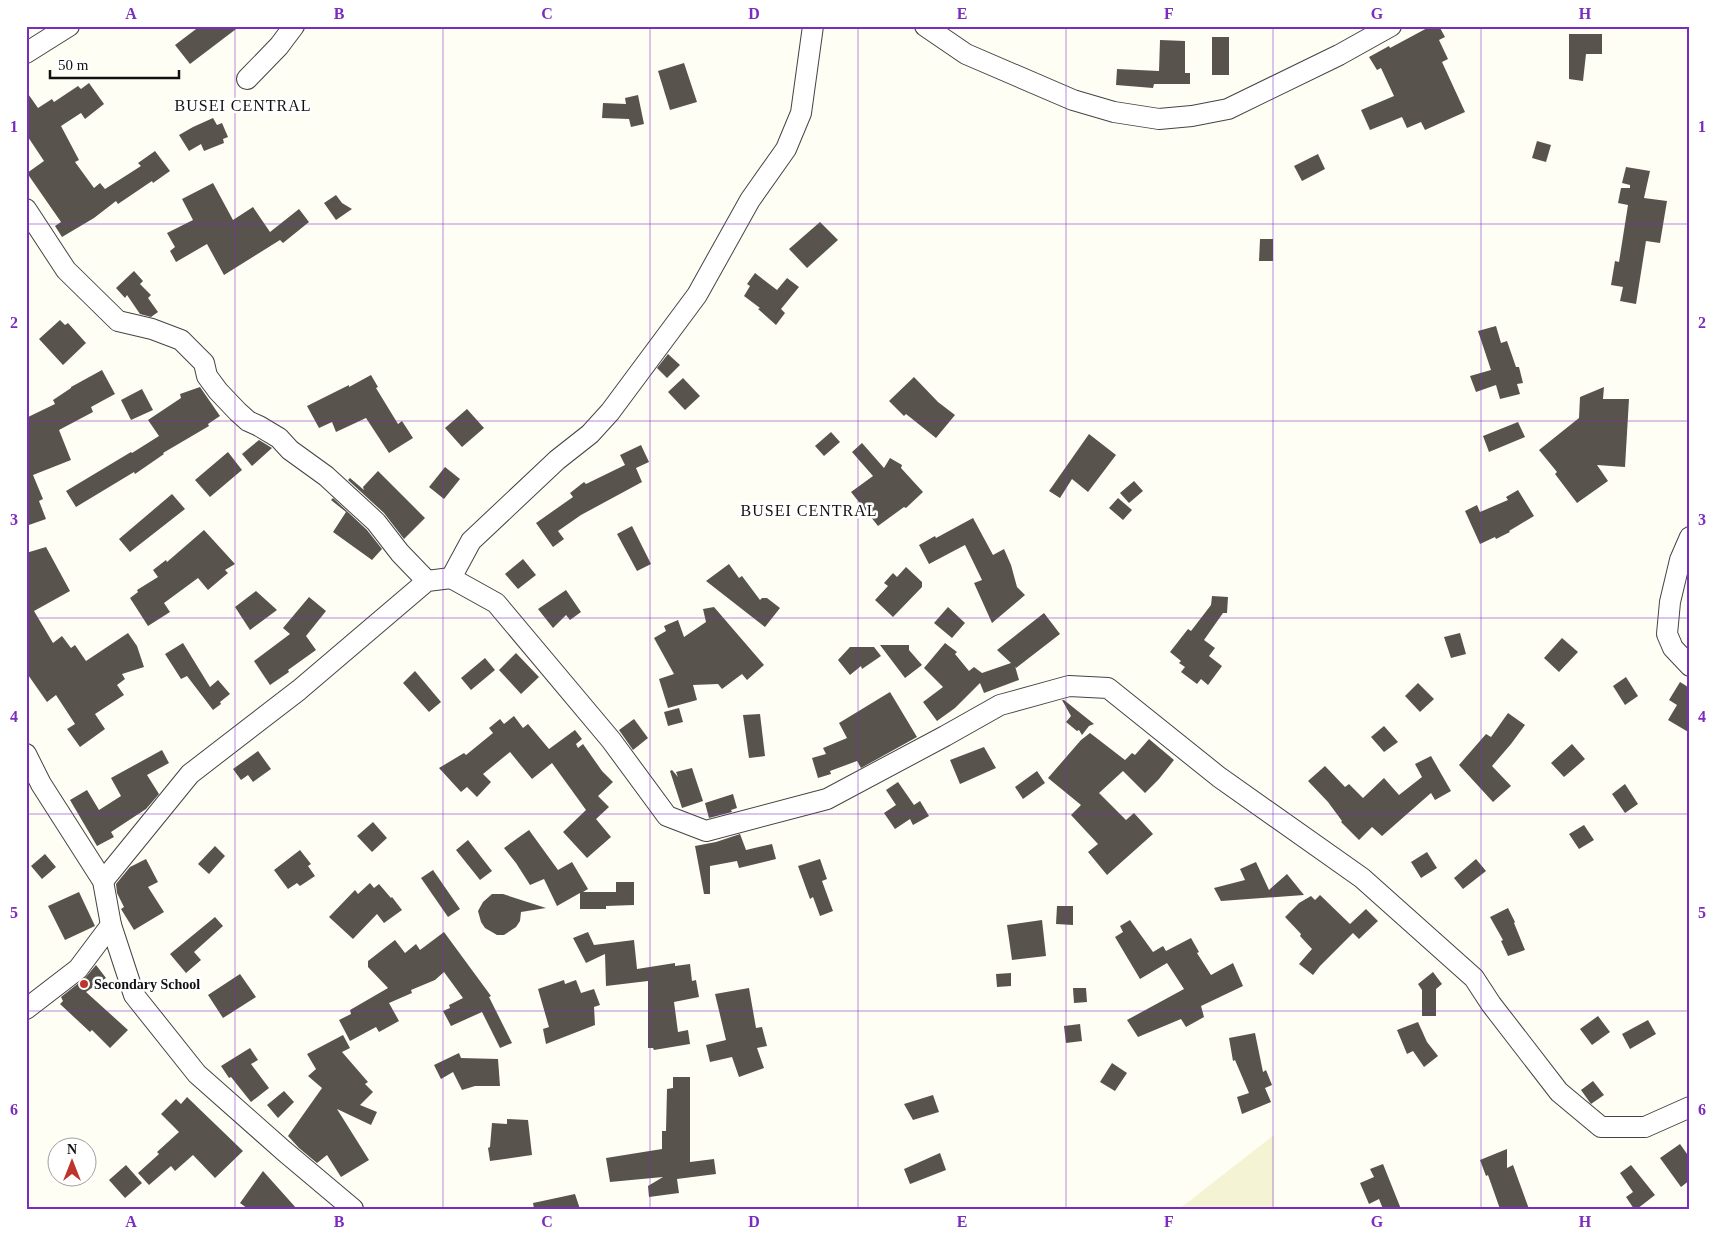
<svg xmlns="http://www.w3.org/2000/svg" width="1716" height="1235" font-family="'Times New Roman',serif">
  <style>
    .farmland { fill: #f4f4d5 }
    .building { fill: #59534d }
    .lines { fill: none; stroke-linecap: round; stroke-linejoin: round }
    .minor-casing { stroke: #444; stroke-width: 22 }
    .minor { stroke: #fff; stroke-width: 20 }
    .grid { fill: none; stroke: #7b2cbf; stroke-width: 1; stroke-opacity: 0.55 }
    .poi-dot { fill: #bd352c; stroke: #fff; stroke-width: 2 }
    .labels { text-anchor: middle; stroke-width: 5; stroke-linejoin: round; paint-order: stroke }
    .poi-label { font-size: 14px; font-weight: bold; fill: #111; stroke: #fff; text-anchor: start }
    .quarter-label { font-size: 16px; letter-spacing: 1px; fill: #111; stroke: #fff }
    .neatline { fill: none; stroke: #7b2cbf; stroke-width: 2 }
    .grid-label { font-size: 16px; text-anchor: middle; font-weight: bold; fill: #7b2cbf }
  </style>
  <rect width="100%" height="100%" fill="#fffef5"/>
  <path class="farmland" d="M1274,1135V1209H1179Z"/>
  <g class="building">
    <path d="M200,26H240L190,64L175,45Z"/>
    <path d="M1431,26H1439L1445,37L1439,40L1448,59L1442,62L1465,112L1425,130L1421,122L1407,128L1402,117L1370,130L1361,110L1394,96L1381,68L1377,70L1369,57L1389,46L1390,48Z"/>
    <path d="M1569,34H1602V54H1586L1583,81L1569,79Z"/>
    <rect x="1212" y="37" width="17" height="38"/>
    <path d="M1160,40L1185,41V73H1190V84H1154L1153,88L1116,85L1117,69L1159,71Z"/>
    <path d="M684,63L697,102L670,110L658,71Z"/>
    <path d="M89,83L104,104L85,119L81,113L61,126L79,160L75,162L94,188L100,183L105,189L141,166L138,163L155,151L170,171L153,183L152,181L118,204L116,201L94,218L62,237L55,226L61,222L27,173L44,161L26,134V91L38,108L52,99L54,102L78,86L81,89Z"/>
    <path d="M638,95L644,124L631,127L629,119L602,118L603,103L626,104L625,98Z"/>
    <path d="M213,118L217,125L222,123L228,137L223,139L224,143L204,151L201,144L189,151L179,135L193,127Z"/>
    <path d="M1537,141L1551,145L1546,162L1532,158Z"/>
    <path d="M1318,154L1325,169L1302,181L1294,166Z"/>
    <path d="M1626,167L1650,171L1644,198L1667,201L1660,243L1646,241L1636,304L1620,301L1623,287L1611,285L1615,261L1619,262L1628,205L1618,203L1621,188H1630V185L1622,183Z"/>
    <path d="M213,183L233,220L253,207L270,232L299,209L309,222L283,243L280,240L224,275L207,244L176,262L170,251L175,247L167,233L193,220L182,199Z"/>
    <path d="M336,195L342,203L352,209L336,220L324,203Z"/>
    <path d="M820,222L838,240L807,268L789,249Z"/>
    <path d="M1260,239H1273V261H1259Z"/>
    <path d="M134,271L143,281L140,284L151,295L148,298L158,312L151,317L140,314L127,295L125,298L116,288Z"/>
    <path d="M755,273L777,290L787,278L799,287L781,309L785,313L776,325L758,309L760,308L744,296L750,286L747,284Z"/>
    <path d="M60,320L65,325L68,323L86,343L63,365L39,339Z"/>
    <path d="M1496,326L1501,343L1507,341L1516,367H1519L1523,383L1517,384L1520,394L1500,399L1496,385L1476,392L1470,376L1491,370L1478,331Z"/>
    <path d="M668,354L680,365L667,378L657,368Z"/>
    <path d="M102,370L115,394L91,407L93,412L59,430L71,460L33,475L43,499L39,501L46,519L26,526V418L55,404L53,400L71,388V387Z"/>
    <path d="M371,375L378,387L376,388L398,424L402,421L413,438L389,453L366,418L336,432L332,422L319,428L307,406L349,385V387Z"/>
    <path d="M914,377L938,402L955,415L936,438L906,414L904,416L889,401Z"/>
    <path d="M683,378L700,396L685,410L668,392Z"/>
    <path d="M200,387L220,416L208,424L209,426L163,453L164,454L135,474L134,472L76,507L66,491L131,452L132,453L159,436L148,420L181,398L180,394Z"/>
    <path d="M1604,387L1603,399H1629L1625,467L1597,465L1608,481L1577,503L1555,474L1557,472L1539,450L1579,418L1580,397Z"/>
    <path d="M142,389L153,410L131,420L121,400Z"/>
    <path d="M467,409L484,428L462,447L445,428Z"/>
    <path d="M1518,422L1525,437L1489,452L1483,436Z"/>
    <path d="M831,432L840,442L824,456L815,446Z"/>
    <path d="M1089,434L1116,455L1088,492L1072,479L1060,498L1049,491Z"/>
    <path d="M259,440L272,448L252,466L242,454Z"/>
    <path d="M862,443L884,468L890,458L902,465L901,468L923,492L906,508L904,507L878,526L851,492L873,476L852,452Z"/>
    <path d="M641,445L649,462L636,468L642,482L581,515L558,531L564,539L553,547L536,523L573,497L570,493L584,482L586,484L625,465L620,455Z"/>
    <path d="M228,452L242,470L210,497L195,480Z"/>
    <path d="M445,467L460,479L444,499L429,487Z"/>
    <path d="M378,471L425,518L404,539L384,513L348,480L350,478L364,490L363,487Z"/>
    <path d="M1134,481L1143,491L1129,503L1120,493Z"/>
    <path d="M1518,490L1534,516L1509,531L1510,532L1496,539L1495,537L1480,544L1465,511L1477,505L1480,512L1508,500L1506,497Z"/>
    <path d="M172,494L185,509L130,552L119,539Z"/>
    <path d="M333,498L367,530L382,549L372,560L333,532L346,512L331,500Z"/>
    <path d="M1118,498L1132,510L1123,520L1109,508Z"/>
    <path d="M973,518L993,555L1004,549L1011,565L1017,587L1025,595L992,623L974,583L982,580L965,545L929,564L919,545L935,536L936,538Z"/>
    <path d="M632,526L651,564L637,571L617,534Z"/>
    <path d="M204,530L235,564L225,570L228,573L208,590L198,578L164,603L170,612L148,626L130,598L138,592L137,590L158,577L153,570L166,560L167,562Z"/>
    <path d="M46,547L70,591L34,611L53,643L62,636L71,648L75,645L86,661L128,633L137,646L144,667L122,674L125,679L117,685L124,695L95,714L105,729L80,747L67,729L75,724L56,695L47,702L26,672V553Z"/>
    <path d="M523,559L536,575L518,589L505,574Z"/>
    <path d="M729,564L739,578L742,576L760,600L762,598H767L780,608L765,627L706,581Z"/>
    <path d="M906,567L922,582V587L893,617L875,600L888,586L884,583L893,573L897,577Z"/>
    <path d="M566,590L581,612L570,620L566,615L553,628L538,609Z"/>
    <path d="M256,591L277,610L250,630L235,607Z"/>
    <path d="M1212,596L1228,597L1227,613H1223L1204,640L1215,648L1209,656L1222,666L1208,685L1201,679L1197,684L1181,672L1185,667L1179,663L1181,661L1170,652L1188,629L1191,631L1211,605Z"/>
    <path d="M309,597L326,611L306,636L316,650L288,670L289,672L270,685L254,661L290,634L283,628Z"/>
    <path d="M714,607L764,665L747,680L742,674L722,689L718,684L693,685L697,700L668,708L659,679L674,674L654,638L666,631L664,626L678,620L684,637L706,622L703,609Z"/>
    <path d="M948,607L965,623L952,638L934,623Z"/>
    <path d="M1044,613L1060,634L1016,668L1015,666L1019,680L984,693L980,683L955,708L937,721L923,702L943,687L924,668L945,643L957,652L955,654L969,671L974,667L982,673L1011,663L997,650Z"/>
    <path d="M1460,633L1466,654L1451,658L1444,637Z"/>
    <path d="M1562,638L1578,652L1559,672L1544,658Z"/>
    <path d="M183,643L210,687L218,680L230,694L220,702L221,704L213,710L187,676L181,679L165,654Z"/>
    <path d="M880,645H909V650L922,665L905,678Z"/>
    <path d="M850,647H874L881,656L862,669L861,666L850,675L838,660Z"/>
    <path d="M516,653L539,677L521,694L499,670Z"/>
    <path d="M485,658L495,670L471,690L461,678Z"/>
    <path d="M415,671L441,702L429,712L403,683Z"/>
    <path d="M1626,677L1638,696L1625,705L1613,686Z"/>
    <path d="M1680,682L1688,687L1690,685V733L1668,720L1677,705L1669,700Z"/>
    <path d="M1418,683L1434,699L1420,712L1405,696Z"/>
    <path d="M890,692L917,737L861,768L857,761L830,771L831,774L818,778L812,758L826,754L823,748L847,738L839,723Z"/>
    <path d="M1062,700H1064L1094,724L1089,726L1082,735L1079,730L1077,731L1066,722L1071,716Z"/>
    <path d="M679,708L683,722L668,726L664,712Z"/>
    <path d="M1508,713L1525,725L1511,744L1492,766L1511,786L1493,802L1459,765L1486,734L1491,737Z"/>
    <path d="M760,714L765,756L749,758L743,715Z"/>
    <path d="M514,716L523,728L528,724L549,749L575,730L582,739L576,744L578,748L583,744L602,771L613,782L598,796L609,807L596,819L611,837L587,858L563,832L586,810L552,763L532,779L510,752L483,774L491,782L477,797L467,787L461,792L439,768L464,753L466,755L493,733L489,728L500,719L504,724Z"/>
    <path d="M634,719L648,738L633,750L619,730Z"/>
    <path d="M1384,726L1398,742L1384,752L1371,737Z"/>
    <path d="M1090,733L1125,760L1132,753L1135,755L1149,739L1174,760L1159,779L1145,793L1123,771L1099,793L1126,820L1134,813L1153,834L1107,875L1088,852L1098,844L1071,815L1081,805L1048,778L1081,740Z"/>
    <path d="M1572,744L1585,759L1564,777L1551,763Z"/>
    <path d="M984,747L996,768L960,784L950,760Z"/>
    <path d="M162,750L169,763L147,775L159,794L146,809L111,832L114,837L97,846L70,800L87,790L99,810L121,796L111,778Z"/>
    <path d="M258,751L271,769L253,782L248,775L241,780L233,769Z"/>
    <path d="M1431,756L1451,791L1435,800L1431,793L1382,836L1372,827L1359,840L1341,822L1342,821L1328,802L1308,781L1325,766L1345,787L1349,784L1363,798L1384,778L1399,795L1422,777L1415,764Z"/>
    <path d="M692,768L703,801L682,808L670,771L672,770L678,777L676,772Z"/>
    <path d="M1037,771L1045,783L1023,799L1015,787Z"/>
    <path d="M898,782L914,805L920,801L929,816L913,825L910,819L895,829L884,813L896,805L886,790Z"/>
    <path d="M1625,784L1638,804L1625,813L1612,794Z"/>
    <path d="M733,794L737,808L731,810L732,812L709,818L705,803Z"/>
    <path d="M373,822L387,838L372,852L357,836Z"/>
    <path d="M1584,825L1594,840L1579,849L1569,834Z"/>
    <path d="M529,830L558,870L572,862L588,889L583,892H616V882H634V905L606,906V909H580V893L557,906L544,879L530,885L516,863L504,848Z"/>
    <path d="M740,834L746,850L772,844L776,859L739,868L737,861L710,866V894H704L695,846L716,842Z"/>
    <path d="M468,840L492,871L480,880L456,850Z"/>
    <path d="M215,846L225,856L209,874L198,864Z"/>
    <path d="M300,850L311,864L308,866L315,876L300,886L297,883L288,889L274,870Z"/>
    <path d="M1427,852L1437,868L1421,878L1411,862Z"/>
    <path d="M45,854L56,867L42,879L31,866Z"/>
    <path d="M146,859L158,882L148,887L164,912L134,930L121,909L124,907L117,893L116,884L130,867Z"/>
    <path d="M820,859L827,879L822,881L833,911L820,916L813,897L810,899L798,866Z"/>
    <path d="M1476,859L1486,871L1463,889L1454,878Z"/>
    <path d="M1256,862L1269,890L1287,874L1304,895L1221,901L1214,888L1245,880L1240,869Z"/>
    <path d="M433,870L460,909L448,917L421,878Z"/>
    <path d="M370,883L374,888L379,884L391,898L392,897L402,910L384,923L377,914L353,939L329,917L355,890L358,894Z"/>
    <path d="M79,892L95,926L65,940L48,906Z"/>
    <path d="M492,894H503L546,908L521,912L520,921L516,927L504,935H497L485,928L481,922L478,911L483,902Z"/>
    <path d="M1320,895L1350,924L1366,909L1378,921L1359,939L1353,933L1320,966L1313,975L1299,964L1312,949L1300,936L1301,934L1285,917L1299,903L1311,896L1315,900Z"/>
    <path d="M1057,906H1073V925L1056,924Z"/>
    <path d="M1508,908L1515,922L1514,923L1525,950L1508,956L1501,941L1503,940L1490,917Z"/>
    <path d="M215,917L223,926L194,952L201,960L186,973L170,954Z"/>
    <path d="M1042,920L1046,956L1012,960L1007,925Z"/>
    <path d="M1130,920L1153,952L1163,946L1166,951L1191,938L1199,952L1197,953L1211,975L1233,963L1243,986L1201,1006L1204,1017L1186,1027L1181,1019L1138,1037L1127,1020L1184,989L1167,963L1140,979L1115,937L1123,932L1120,926Z"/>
    <path d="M444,932L491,996L489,997L512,1043L500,1048L482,1012L451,1026L443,1011L450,1008L449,1005L463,998L444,972L435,980L411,990L412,993L389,1003L399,1021L379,1032L376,1027L350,1041L339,1020L351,1014L350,1010L388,988L368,967V961L395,940L405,953L416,944L420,950Z"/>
    <path d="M588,932L594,945L634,940L637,969L675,963V966L690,964L692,981L696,980L699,997L674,1002L678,1032L688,1030L690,1044L654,1050L653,1048H648V981L606,986L605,954L586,963L573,938Z"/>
    <path d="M96,965L106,978L86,992L128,1030L110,1048L92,1030L90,1032L60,1004L63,1001L61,997L85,978Z"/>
    <path d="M1433,972L1442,984L1436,989V1016H1422V990L1418,984Z"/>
    <path d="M1011,973V986L997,987L996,974Z"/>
    <path d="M240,974L256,997L223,1018L208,995Z"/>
    <path d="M564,980L565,984L576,980L581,993L594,989L600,1005L594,1007L595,1025L546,1044L543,1029L549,1027L538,989Z"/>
    <path d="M749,988L756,1028L762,1027L767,1046L757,1048L764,1068L739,1077L732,1057L710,1062L706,1045L726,1040L715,994Z"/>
    <path d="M1073,988H1086L1087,1002L1074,1003Z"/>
    <path d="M1598,1016L1610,1032L1592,1045L1580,1029Z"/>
    <path d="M1648,1020L1656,1034L1630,1049L1622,1034Z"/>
    <path d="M1418,1022L1427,1042L1438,1056L1424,1067L1413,1051L1407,1054L1397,1030Z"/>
    <path d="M1080,1024L1082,1041L1066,1043L1064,1026Z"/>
    <path d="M1255,1033L1263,1072L1266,1070L1272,1085L1265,1088L1271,1102L1242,1114L1237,1097L1249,1093L1235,1060L1233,1061L1229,1038Z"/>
    <path d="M343,1035L350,1048L342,1052L368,1082L365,1084L373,1092L360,1105L377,1112L371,1125L337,1109L369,1160L341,1177L327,1155L317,1163L299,1148L288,1136L322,1088L308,1076L316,1069L307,1054Z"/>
    <path d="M250,1048L258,1060L251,1064L269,1088L251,1102L231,1077L229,1078L221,1066Z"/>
    <path d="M459,1053L461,1058L498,1059L500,1086H475L462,1090L453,1072L441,1079L434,1065Z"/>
    <path d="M1112,1063L1127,1073L1115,1091L1100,1082Z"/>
    <path d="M673,1077H690V1162L714,1159L716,1174L677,1179L679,1193L649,1197L648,1186L663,1177L610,1182L606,1158L662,1149V1131H666L667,1089L673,1088Z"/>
    <path d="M1593,1081L1604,1095L1591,1104L1581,1090Z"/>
    <path d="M284,1091L294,1102L278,1118L267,1105Z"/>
    <path d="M933,1095L939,1112L913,1120L904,1104Z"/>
    <path d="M187,1097L243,1151L215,1178L193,1155L175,1171L171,1166L149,1185L138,1173L159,1154L157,1152L179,1132L161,1114L176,1099L181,1104Z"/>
    <path d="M507,1119L528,1120L532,1155L490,1161L488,1148L490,1147L492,1123L507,1124Z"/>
    <path d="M1680,1144L1690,1158V1180L1681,1187L1660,1158Z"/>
    <path d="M1507,1149V1168L1513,1165L1529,1209H1500L1488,1175L1486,1176L1480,1160Z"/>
    <path d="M940,1153L946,1170L910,1184L904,1169Z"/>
    <path d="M1383,1164L1401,1209H1383L1379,1199L1369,1204L1360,1183L1374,1177L1370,1169Z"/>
    <path d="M126,1165L142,1183L125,1198L109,1180Z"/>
    <path d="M1631,1165L1655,1195L1637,1209H1634L1626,1197L1633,1192L1620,1173Z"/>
    <path d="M263,1171L297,1209H248L240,1203Z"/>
    <path d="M575,1194L580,1209H534L533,1203Z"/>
  </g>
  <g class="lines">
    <g class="minor-casing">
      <g id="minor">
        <path d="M925,26L966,54L1073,100L1114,112L1159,119L1192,116L1228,109L1339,55L1391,26"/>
        <path d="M26,53L69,26"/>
        <path d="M247,79L279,46L294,26"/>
        <path d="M26,209L66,270L118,321L152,329L181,340L204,363L207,376L218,391L238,412L248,421L259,426L279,438L290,450L326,476L376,522L400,553L427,581"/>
        <path d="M1690,537L1680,560L1670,602L1667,634L1673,648L1690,666"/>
        <path d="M451,578L496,603L611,740L667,816L706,831L827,799L945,736L1000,705L1069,686L1108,688L1219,777L1362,878L1474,978L1491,1004L1559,1092L1601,1127H1645L1690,1107"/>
        <path d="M26,754L41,784L103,881L111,925L134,995L197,1074L284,1151L353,1209"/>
        <path d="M103,881L190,774L299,690L427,581L451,578L471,541L557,460L590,434L610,412L697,295L750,200L786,149L801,113L813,26"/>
        <path d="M26,1009L78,969L111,925"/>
      </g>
    </g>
    <use href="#minor" class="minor"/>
  </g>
  <path class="grid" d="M235,26V1209M443,26V1209M650,26V1209M858,26V1209M1066,26V1209M1273,26V1209M1481,26V1209M26,224H1690M26,421H1690M26,618H1690M26,814H1690M26,1011H1690"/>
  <circle class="poi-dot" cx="84" cy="984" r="5"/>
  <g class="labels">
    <g class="poi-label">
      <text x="94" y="989">Secondary School</text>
    </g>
    <g class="quarter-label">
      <text x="243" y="111">BUSEI CENTRAL</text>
      <text x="809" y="516">BUSEI CENTRAL</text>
    </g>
  </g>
  <rect width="1716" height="1235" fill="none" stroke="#ffffff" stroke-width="55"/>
  <g transform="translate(72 1162)"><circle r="24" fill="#ffffff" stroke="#a0a0a0"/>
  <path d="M0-4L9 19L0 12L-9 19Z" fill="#bd352c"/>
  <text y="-8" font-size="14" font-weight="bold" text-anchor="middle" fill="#111111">N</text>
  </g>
  <path d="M50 70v8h129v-8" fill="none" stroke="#111111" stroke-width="2.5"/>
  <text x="58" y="70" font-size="15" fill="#111111" stroke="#ffffff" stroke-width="4" paint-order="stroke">50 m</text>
  <rect x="28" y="28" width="1660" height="1180" class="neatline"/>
  <g class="grid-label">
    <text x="131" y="19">A</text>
    <text x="339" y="19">B</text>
    <text x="547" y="19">C</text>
    <text x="754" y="19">D</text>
    <text x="962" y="19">E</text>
    <text x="1169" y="19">F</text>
    <text x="1377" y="19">G</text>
    <text x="1585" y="19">H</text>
    <text x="14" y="132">1</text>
    <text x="1702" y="132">1</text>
    <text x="14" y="328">2</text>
    <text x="1702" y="328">2</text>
    <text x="14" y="525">3</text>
    <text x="1702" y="525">3</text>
    <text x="14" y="722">4</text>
    <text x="1702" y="722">4</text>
    <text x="14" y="918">5</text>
    <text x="1702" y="918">5</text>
    <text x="14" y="1115">6</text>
    <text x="1702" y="1115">6</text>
    <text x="131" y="1227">A</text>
    <text x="339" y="1227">B</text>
    <text x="547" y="1227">C</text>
    <text x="754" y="1227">D</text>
    <text x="962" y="1227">E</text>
    <text x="1169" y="1227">F</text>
    <text x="1377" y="1227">G</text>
    <text x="1585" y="1227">H</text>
  </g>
</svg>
